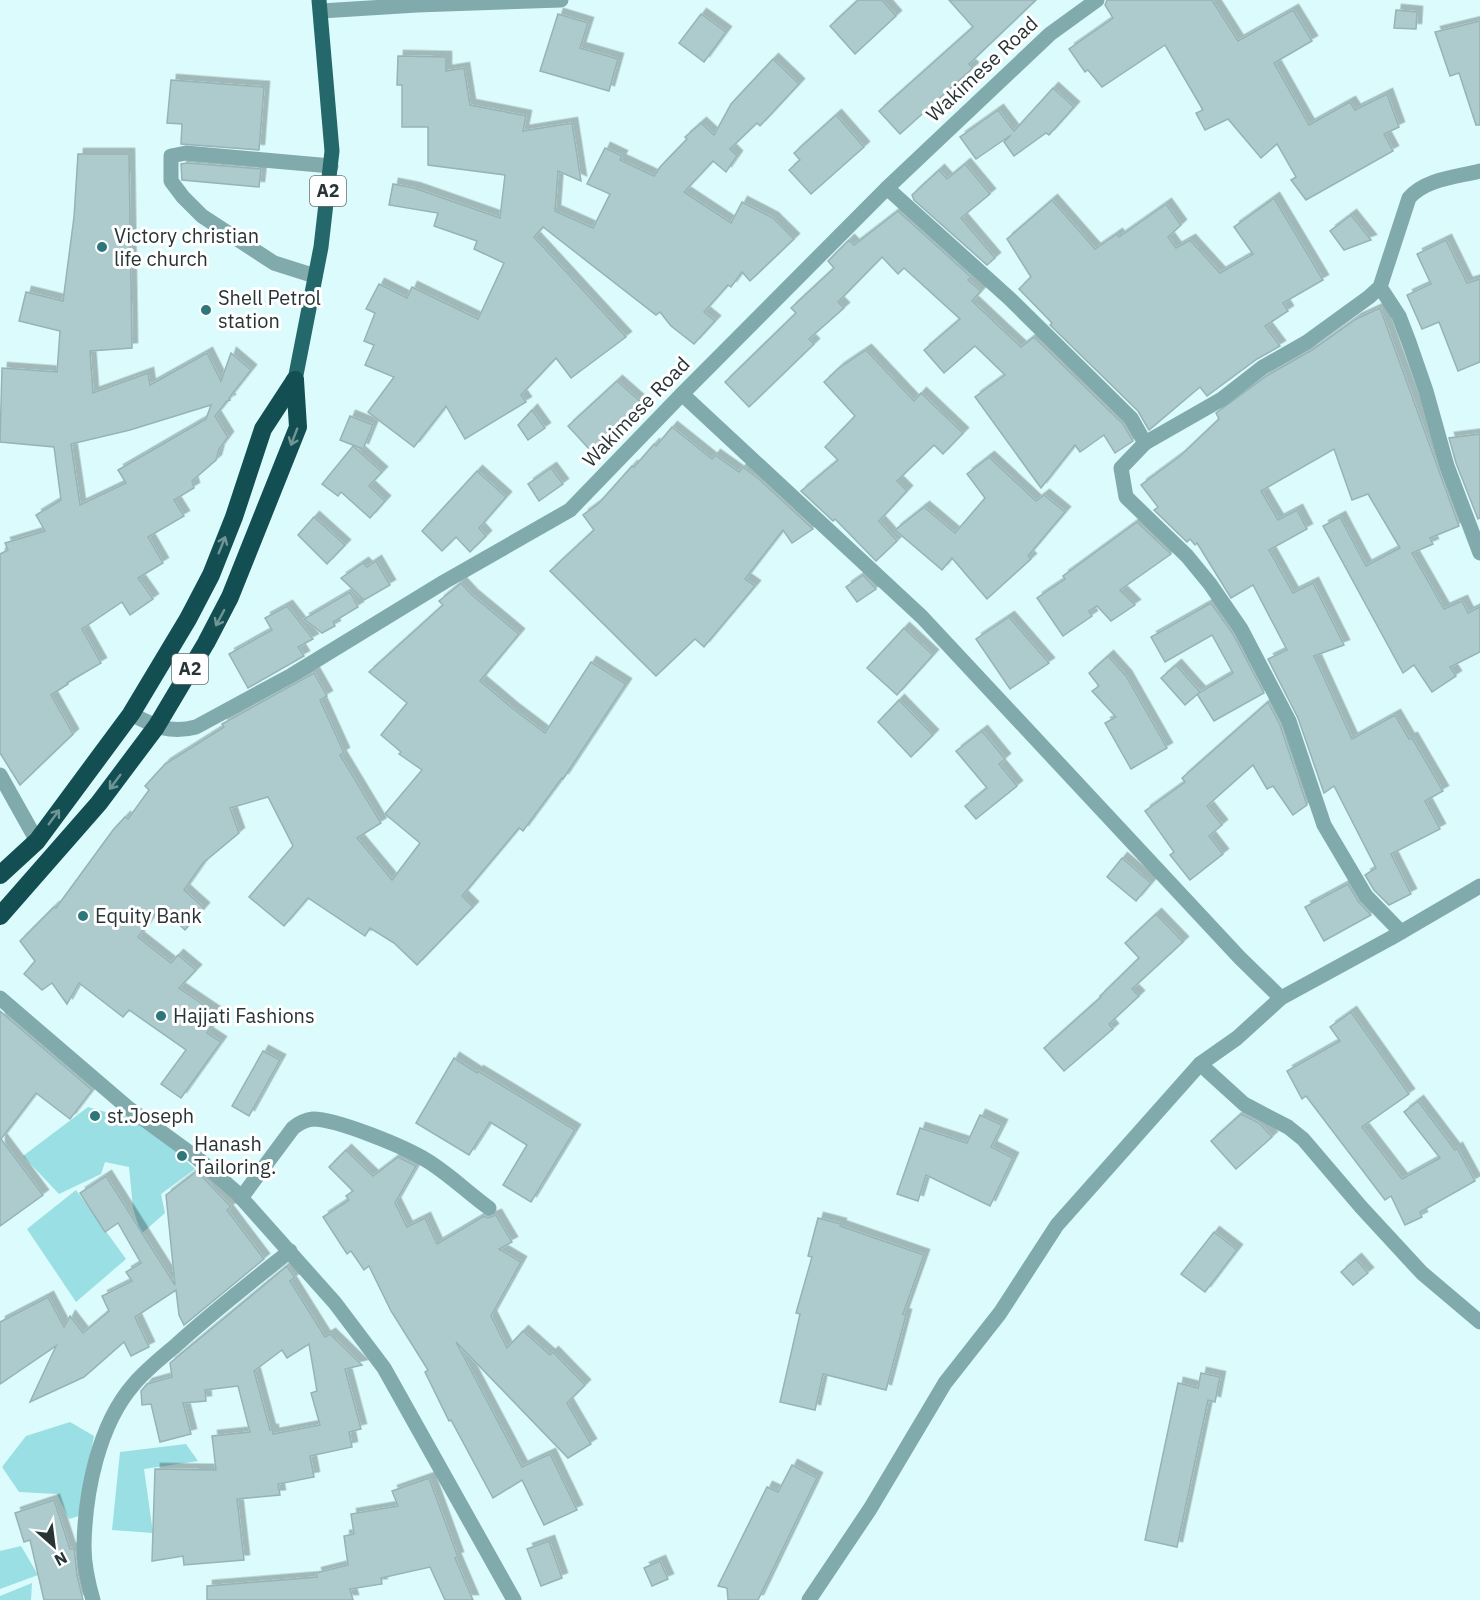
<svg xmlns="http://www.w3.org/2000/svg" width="1480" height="1600" font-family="'IBM Plex Sans',sans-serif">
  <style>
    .green { fill: #99dfe3 }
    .building { fill: #adcbcc; stroke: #96b3b5; stroke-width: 1.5; fill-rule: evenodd; filter: url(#shadow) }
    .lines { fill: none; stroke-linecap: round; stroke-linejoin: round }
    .minor { stroke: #81aaac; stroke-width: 15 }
    .major { stroke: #25686c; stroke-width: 15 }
    .highway { stroke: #134f52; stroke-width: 18 }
    .oneway { stroke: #719597 }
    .poi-dot { fill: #2d777b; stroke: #fff; stroke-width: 2 }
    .labels { text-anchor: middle; stroke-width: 6; stroke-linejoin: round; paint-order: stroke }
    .shield { fill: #fff; stroke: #687172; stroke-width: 1.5 }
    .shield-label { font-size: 18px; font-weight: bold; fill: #283435 }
    .street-label { font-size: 20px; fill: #283435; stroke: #fff }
    .poi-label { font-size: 20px; fill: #283435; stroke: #fff; text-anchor: start }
  </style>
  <defs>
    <filter id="shadow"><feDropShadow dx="5.5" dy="-5.5" stdDeviation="0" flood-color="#0004"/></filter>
  </defs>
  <rect width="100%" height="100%" fill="#dcfbfc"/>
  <g class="green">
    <path d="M88,1107L116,1115L127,1107L195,1169L161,1194L165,1213L141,1234L133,1208L129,1167L105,1162L101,1174L59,1194L23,1156Z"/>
    <path d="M76,1190L126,1259L76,1302L27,1229Z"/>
    <path d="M70,1422L94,1436L79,1516L69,1519L57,1494L19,1492L2,1467L26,1436Z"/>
    <path d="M186,1444L198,1461L144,1469L153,1533L112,1530L120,1452Z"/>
    <path d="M21,1546L38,1575L0,1589V1551Z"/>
    <path d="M32,1583L31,1600H0V1596Z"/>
  </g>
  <g class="building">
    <path d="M858,0H882L896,16L855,54L830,26Z"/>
    <path d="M949,0H1036L969,64L973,68L900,134L879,111L973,27Z"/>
    <path d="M1107,0H1212L1238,41L1293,10L1312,41L1274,63L1309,125L1350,102L1355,110L1387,94L1399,127L1384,134L1393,151L1306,200L1291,180L1296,177L1277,144L1261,158L1228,119L1205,130L1196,113L1203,110L1165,45L1102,87L1088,70L1085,72L1069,49L1113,18L1105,5Z"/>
    <path d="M1396,10L1417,12L1416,29L1394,28Z"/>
    <path d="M558,14L588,23L580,48L618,59L609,91L540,71Z"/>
    <path d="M701,14L726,32L704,62L679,43Z"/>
    <path d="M1480,21V125H1476L1459,73L1450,76L1435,32Z"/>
    <path d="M398,56L446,57V71L464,68L470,105L526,116L523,131L572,123L581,181L558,171L555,211L593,228L610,194L587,184L605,148L622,156L620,160L654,176L660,167L687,139L685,137L701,123L714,135L731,104L773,59L799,84L760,126L757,123L730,149L737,156L726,172L713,161L684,192L731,223L742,202L773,218L794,239L750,281L742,272L731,287L728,285L704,312L715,321L694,344L671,326L660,312L656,315L543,227L534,237L626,337L571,378L556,358L521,395L526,402L465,439L446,406L414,447L368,412L394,377L365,365L374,345L364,341L375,313L366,309L379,284L407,298L412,287L478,319L504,263L474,249L477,241L434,226L438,213L389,205L393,184L414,188L500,218L505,175L428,165V127H402V85H397Z"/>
    <path d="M171,80L264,87L259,150L181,144L182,124L167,123Z"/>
    <path d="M1053,88L1074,107L1049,135L1046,133L1014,156L1004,142L1011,135L976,159L960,137L998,110L1014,131Z"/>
    <path d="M836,115L864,147L811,194L789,170L800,160L794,153Z"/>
    <path d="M78,154H129L132,348L90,351L93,393L148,373L150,385L207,353L221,381L231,353L251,370L229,398L230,400L227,401L215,416L228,437L219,449L216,460L192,481L194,488L174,500L184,516L148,537L163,563L138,578L153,599L130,615L122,602L82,629L101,663L67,683L68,684L51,695L73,734L20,785L0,753V554L8,550L5,543L45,531L36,515L61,500L54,447L0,442L2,368L57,372L60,331L19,321L26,292L63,301L74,217ZM211,405L206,419L118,470L126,483L80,505L71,444L130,430Z"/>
    <path d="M187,163L261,169L259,187L182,180L181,164Z"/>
    <path d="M965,164L990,194L961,218L995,258L987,265L914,200L912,195L939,170L947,179Z"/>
    <path d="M1274,198L1323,280L1283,303L1288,311L1265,326L1280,346L1257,359L1207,396L1200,387L1149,430L1138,411L1050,325L1052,323L1019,289L1031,277L1007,239L1052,200L1095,249L1117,234L1119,237L1166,204L1181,225L1168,237L1176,248L1190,240L1220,273L1253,254L1234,227Z"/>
    <path d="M898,211L971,277L968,280L981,291L972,301L1021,347L1034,337L1123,424L1133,441L1115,453L1104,435L1080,452L1075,445L1041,488L975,397L1005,375L975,346L944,373L924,350L960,319L904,268L898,274L882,257L838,302L844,308L809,339L814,344L749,407L725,382L796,313L791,308L834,268L828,261L849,240L854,245Z"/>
    <path d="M1351,215L1371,240L1344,250L1330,231Z"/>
    <path d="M1446,240L1467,283L1480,279V362L1458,371L1439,322L1422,329L1407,295L1431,284L1417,254Z"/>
    <path d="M1380,308L1459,526L1430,538L1433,544L1412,553L1444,609L1462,601L1468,613L1480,607V652L1450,667L1456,676L1432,692L1414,665L1403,673L1323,526L1340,517L1366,566L1400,548L1368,494L1352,500L1334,449L1261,491L1278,520L1297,510L1307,529L1269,550L1293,593L1313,583L1344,645L1314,656L1352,739L1395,715L1409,739L1412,738L1443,791L1425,801L1440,829L1391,854L1411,894L1389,905L1374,890L1365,875L1376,868L1334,786L1324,793L1298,718L1268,659L1287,650L1253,585L1231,598L1197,543L1195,545L1190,539L1187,542L1154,510L1158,507L1141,485L1180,456L1219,419L1216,413L1268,375L1312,350L1356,319Z"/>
    <path d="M866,350L914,401L921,393L963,433L943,454L934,445L897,481L907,491L879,521L897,541L876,561L835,519L833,521L801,491L838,460L825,447L855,416L824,382L839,368Z"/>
    <path d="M617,381L643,404L627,421L625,419L590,450L568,426Z"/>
    <path d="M532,410L545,428L528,440L518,425Z"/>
    <path d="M350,416L373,425L363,449L340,440Z"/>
    <path d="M672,427L712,459L715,455L739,472L743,467L760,480L813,529L792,543L783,530L745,579L755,586L704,647L695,639L656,676L550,571L594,530L583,515L599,503L632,466L634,467L654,444L656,446Z"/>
    <path d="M1480,434V518L1478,519L1456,463L1449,438Z"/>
    <path d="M353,446L382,472L369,486L385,501L370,518L341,492L338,496L322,484Z"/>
    <path d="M989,457L1036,501L1044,495L1065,512L1028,556L1031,559L987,599L952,558L942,570L895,530L924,507L955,533L985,498L967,474Z"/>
    <path d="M551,468L563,484L539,501L528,484Z"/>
    <path d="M477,471L506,497L479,528L486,536L470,552L456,537L442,551L422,531Z"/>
    <path d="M314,517L345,545L327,564L298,535Z"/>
    <path d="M1137,522L1171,554L1120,590L1135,605L1111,621L1097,606L1089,611L1092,616L1063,636L1037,598L1065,579L1063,576Z"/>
    <path d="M376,561L390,585L364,600L341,578L363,563L367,567Z"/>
    <path d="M863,575L876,589L857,602L846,587Z"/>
    <path d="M461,583L472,595L519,634L480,681L512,708L545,733L591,662L626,684L563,779L562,778L523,831L519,828L462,896L473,907L417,965L394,943L370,928L365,936L308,898L284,926L249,897L293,846L268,797L230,808L239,833L203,863L184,890L204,908L185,930L160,907L138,937L171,963L178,955L196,970L179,988L219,1015L207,1033L221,1042L181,1098L161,1084L186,1050L129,1010L123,1017L79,983L67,1004L52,983L42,990L24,974L35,961L20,941L54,907L56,908L113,830L125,817L128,819L149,790L145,786L165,764L224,727L222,724L314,673L327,696L320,700L344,753L340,755L381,823L357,838L392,880L420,843L385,814L422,770L399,754L401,752L381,735L407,703L369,672L443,605L439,601Z"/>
    <path d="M350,592L358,607L333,622L335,626L322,633L304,619Z"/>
    <path d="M1211,603L1233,634L1264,693L1214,721L1197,694L1233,673L1212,635L1165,662L1151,637Z"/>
    <path d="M287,606L313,639L298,647L304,656L248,688L229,654L272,630L265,618Z"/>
    <path d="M1009,617L1049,663L1010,689L976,639Z"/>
    <path d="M904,628L933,655L897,695L867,668Z"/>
    <path d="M1108,656L1126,676L1167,748L1131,769L1105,723L1116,717L1092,691L1099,686L1089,673Z"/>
    <path d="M1176,665L1200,692L1185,705L1161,678Z"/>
    <path d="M899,700L933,735L911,757L878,722Z"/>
    <path d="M1268,702L1280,725L1307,805L1293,815L1273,786L1267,789L1253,765L1207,806L1222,825L1209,836L1223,854L1190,880L1170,855L1174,852L1145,811L1185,782L1182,778Z"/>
    <path d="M982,731L1005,759L999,764L1017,786L976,819L965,806L987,788L956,751Z"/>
    <path d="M1122,858L1151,883L1136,901L1107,877Z"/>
    <path d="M1348,884L1358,901L1371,915L1324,941L1305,907Z"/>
    <path d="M1156,914L1183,942L1132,989L1139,996L1109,1024L1113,1029L1064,1071L1044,1048L1101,997L1100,996L1139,958L1125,943Z"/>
    <path d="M0,1011L92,1090L70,1119L36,1093L1,1139L43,1195L0,1226Z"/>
    <path d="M1351,1012L1409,1094L1362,1127L1402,1179L1440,1158L1404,1112L1418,1101L1455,1150L1457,1148L1475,1181L1420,1212L1422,1217L1405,1225L1391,1196L1385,1200L1306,1096L1302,1099L1287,1071L1340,1041L1330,1027Z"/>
    <path d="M263,1051L280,1060L249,1116L232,1106Z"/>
    <path d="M454,1058L477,1073L478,1071L575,1130L531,1202L503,1185L527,1145L490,1122L469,1155L416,1123Z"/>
    <path d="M1241,1114L1259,1123L1272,1137L1236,1169L1211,1141Z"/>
    <path d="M980,1115L1002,1125L991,1147L1013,1158L990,1206L926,1175L918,1201L897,1194L920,1128L967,1143Z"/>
    <path d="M346,1150L373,1176L398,1157L416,1166L395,1203L407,1227L425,1218L437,1244L484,1216L488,1218L496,1215L512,1242L499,1249L521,1262L491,1316L507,1348L523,1331L550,1355L553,1352L585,1385L567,1403L591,1444L568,1458L456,1342L522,1467L550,1454L577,1510L544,1525L522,1480L493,1498L451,1420L449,1421L425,1372L428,1370L391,1311L369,1266L364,1270L351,1251L347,1254L323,1217L349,1200L346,1196L353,1191L329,1167Z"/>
    <path d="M197,1171L231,1207L227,1210L264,1259L184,1325L179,1315L176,1290L135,1317L149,1347L131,1356L124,1342L84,1377L30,1402L56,1346L0,1384V1322L48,1297L64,1327L70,1316L83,1333L109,1311L102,1296L132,1281L126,1272L141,1263L118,1223L105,1232L80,1193L106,1176L175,1285L166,1195Z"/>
    <path d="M818,1218L841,1224L840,1226L924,1255L903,1314L906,1315L886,1390L823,1374L815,1410L780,1402L800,1314L796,1313L812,1257L808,1256Z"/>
    <path d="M1214,1232L1237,1250L1205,1292L1181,1274Z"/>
    <path d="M1356,1259L1368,1273L1353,1285L1341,1272Z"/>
    <path d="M287,1266L295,1278L290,1281L325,1337L330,1334L362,1365L345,1369L361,1429L349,1432L352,1447L310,1456L314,1477L278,1484L280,1495L237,1499L244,1560L184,1565L183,1556L152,1561L155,1469L216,1470L212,1436L250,1432L238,1386L205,1390L206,1401L183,1403L191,1434L160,1442L151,1404L142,1405L141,1391L147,1384L172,1377L170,1363ZM309,1344L317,1391L311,1393L320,1425L273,1434V1430H270L254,1371L282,1350L287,1358Z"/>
    <path d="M1201,1373L1220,1377L1215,1402L1208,1400L1177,1547L1145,1540L1178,1383L1198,1388Z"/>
    <path d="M792,1465L817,1478L758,1600H728L727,1588L718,1586L767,1487L778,1492Z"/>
    <path d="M429,1478L458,1557L455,1558L473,1600H445L430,1567L381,1578L382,1584L350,1589L353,1600H207V1586L317,1577L316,1573L348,1565L344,1536L354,1534L351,1514L398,1506L392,1491Z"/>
    <path d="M54,1500L70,1549L74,1548L77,1575L83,1600H44L30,1540L24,1542L15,1513Z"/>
    <path d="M549,1541L562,1578L541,1586L527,1549Z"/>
    <path d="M660,1561L668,1579L652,1586L644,1568Z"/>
  </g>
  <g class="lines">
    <g class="minor">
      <path d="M321,11L417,5L561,0"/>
      <path d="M887,188L1009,298L1131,418L1145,443L1222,399L1263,367L1307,342L1369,297L1380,287L1409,198C1425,179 1456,177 1480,171"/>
      <path d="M315,276L274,263L202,216L183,197L171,181V156L186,153L331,166"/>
      <path d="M1380,287L1399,316L1409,342L1426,391L1447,466L1480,553"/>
      <path d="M682,394L922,617L1240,958L1281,998"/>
      <path d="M1145,443L1121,468L1126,497L1187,556L1210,584L1241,629L1289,721L1324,825L1366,896L1401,932"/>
      <path d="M131,714C154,726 170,734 196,727L292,675L444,582L570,510L682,394L887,188L1050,34L1097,0"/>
      <path d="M0,775L37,841"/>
      <path d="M0,998L127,1107L197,1158L237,1193L335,1303L384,1368L514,1600"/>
      <path d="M1200,1064L1244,1104L1288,1127L1303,1139L1361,1207L1422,1273L1480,1322"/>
      <path d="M241,1198L293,1128C299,1123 305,1120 313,1119C337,1119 405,1147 426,1160C448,1173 468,1193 489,1208"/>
      <path d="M93,1600C88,1583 84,1564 84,1546C85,1493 98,1425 134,1384C146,1370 161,1358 174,1347C211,1313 251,1282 290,1251"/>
      <path d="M809,1600L870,1509L945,1383L1000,1313L1057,1225L1200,1064L1237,1038L1281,998L1391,938L1480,886"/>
    </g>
    <path class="major" d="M295,380L321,247L332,151L319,0"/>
    <g class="highway">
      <path d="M0,875L37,841L131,714L188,619L211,575L234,517L263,429L295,380"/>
      <path d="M0,916L99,803L156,727L206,643L230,597L298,427L295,380"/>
    </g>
  </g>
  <defs><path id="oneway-shaft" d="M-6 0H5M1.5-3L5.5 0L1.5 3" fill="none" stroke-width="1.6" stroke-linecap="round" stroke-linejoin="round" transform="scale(1.5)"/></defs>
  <g class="oneway">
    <use href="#oneway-shaft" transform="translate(294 437) rotate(111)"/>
    <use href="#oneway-shaft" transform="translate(222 545) rotate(-68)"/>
    <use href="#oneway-shaft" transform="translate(220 618) rotate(118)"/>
    <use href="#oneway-shaft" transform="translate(115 782) rotate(127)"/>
    <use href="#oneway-shaft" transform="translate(54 817) rotate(-54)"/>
  </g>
  <g class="poi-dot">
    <circle cx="102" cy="247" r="6"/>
    <circle cx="206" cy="310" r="6"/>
    <circle cx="83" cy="916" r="6"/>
    <circle cx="161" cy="1016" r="6"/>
    <circle cx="95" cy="1116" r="6"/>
    <circle cx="182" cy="1156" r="6"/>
  </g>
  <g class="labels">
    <g class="shield">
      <rect x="310" y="176" width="36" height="30" rx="4.5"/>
      <rect x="172" y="654" width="36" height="30" rx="4.5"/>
    </g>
    <g class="shield-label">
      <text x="328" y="197">A2</text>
      <text x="190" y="675">A2</text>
    </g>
    <g class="street-label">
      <text transform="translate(982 69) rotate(-43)" y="7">Wakimese Road</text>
      <text transform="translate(636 412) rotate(-46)" y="7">Wakimese Road</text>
    </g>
    <g class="poi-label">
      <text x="114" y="243">Victory christian<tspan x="114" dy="23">life church</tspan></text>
      <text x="218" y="305">Shell Petrol<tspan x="218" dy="23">station</tspan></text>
      <text x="95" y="923">Equity Bank</text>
      <text x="173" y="1023">Hajjati Fashions</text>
      <text x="107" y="1123">st.Joseph</text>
      <text x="194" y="1151">Hanash<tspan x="194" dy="23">Tailoring.</tspan></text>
    </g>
  </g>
  <g transform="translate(54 1546) rotate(152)" stroke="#ffffff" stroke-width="4.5" paint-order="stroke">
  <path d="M0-4.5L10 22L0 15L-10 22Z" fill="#283435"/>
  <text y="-9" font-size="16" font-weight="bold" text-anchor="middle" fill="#283435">N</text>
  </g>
</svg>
